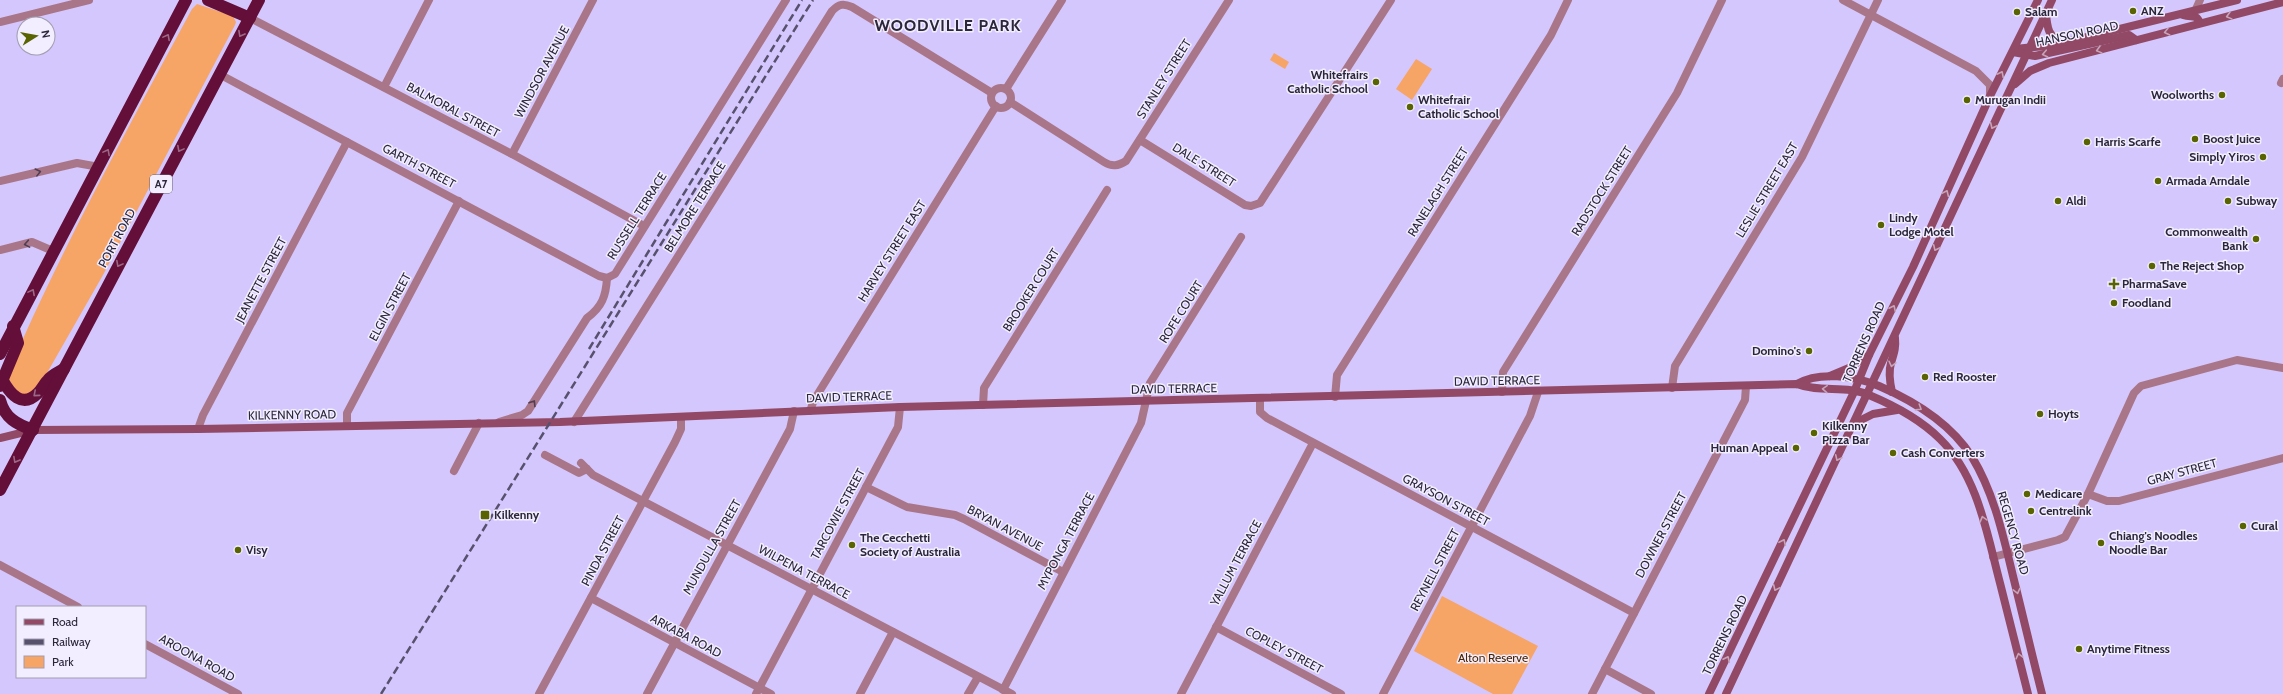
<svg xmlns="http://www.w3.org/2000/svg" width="2283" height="694" font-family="Cabin,sans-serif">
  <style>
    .green { fill: #f7a467 }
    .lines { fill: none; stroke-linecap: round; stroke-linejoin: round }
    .street { stroke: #a97689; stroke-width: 8 }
    .secondary { stroke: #924966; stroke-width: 8 }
    .highway { stroke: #630f39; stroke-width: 12 }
    .rail { stroke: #58516e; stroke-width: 2.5; stroke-dasharray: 8 4; stroke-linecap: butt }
    .oneway { stroke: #c7a4ba }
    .oneway2 { stroke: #9c6888 }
    .oneway3 { stroke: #513e52 }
    .poi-dot { fill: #5a6301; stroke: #f2eeff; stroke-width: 1.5 }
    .labels { text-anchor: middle; stroke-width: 3; stroke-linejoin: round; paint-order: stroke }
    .shield { fill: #f2eeff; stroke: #676275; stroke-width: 1 }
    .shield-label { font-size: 11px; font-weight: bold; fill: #2b263a }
    .poi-label { font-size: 12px; font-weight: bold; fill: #2b263a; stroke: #f2eeff; text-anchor: start }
    .street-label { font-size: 12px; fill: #2b263a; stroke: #f2eeff }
    .park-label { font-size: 12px; fill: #4b2502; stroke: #f2eeff }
    .district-label { font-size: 16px; font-weight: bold; letter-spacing: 1px; fill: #2b263a; stroke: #f2eeff }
  </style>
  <rect width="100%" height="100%" fill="#d4c7fd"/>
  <g class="green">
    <path d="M197,4L233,16L236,22L235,25L103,275L39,387C24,403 13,390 7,375C61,249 127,130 192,9Z"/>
    <path d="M1274,53L1289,62L1285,69L1270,60Z"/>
    <path d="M1416,59L1432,69L1412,100L1396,89Z"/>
    <path d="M1442,596L1538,646L1512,694H1493L1414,651Z"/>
  </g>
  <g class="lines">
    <g class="street">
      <path d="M1843,0L1976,71L1990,85V96"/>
      <path d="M2196,9L2200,0"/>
      <path d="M250,18L512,154L644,226"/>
      <path d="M0,22L89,0"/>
      <path d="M219,74L599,276L607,278"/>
      <path d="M2281,83L2283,79"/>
      <path d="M384,87L429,0"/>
      <circle cx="1001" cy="98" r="10"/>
      <path d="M1006,89L1062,0"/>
      <path d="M1010,102L1104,162C1112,167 1118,166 1126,161L1229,0"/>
      <path d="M1140,140L1245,205L1251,206L1260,203L1391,0"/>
      <path d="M512,154L593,0"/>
      <path d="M0,181L77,163L99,167"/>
      <path d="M0,250L32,242L53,251"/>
      <path d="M607,278L615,274L786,0"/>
      <path d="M1672,388L1675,366L1802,157L1878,0"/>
      <path d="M1502,392L1503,372L1677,93L1722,0"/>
      <path d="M1335,397L1337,375L1551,35L1568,0"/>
      <path d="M1260,399V412L1267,418L1634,613"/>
      <path d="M983,405L984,388L1107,190"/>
      <path d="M810,411L814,400L996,106"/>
      <path d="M499,422L522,415L528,411L587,318C602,307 606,296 607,278"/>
      <path d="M574,422L832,11C839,4 843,3 852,7L992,93"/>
      <path d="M347,426V413L459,201"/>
      <path d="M198,429L203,415L347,142"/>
      <path d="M545,455L579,473L587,469"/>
      <path d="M581,463L593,475L1012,694"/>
      <path d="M454,471L479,423"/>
      <path d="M866,487L907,507L955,515L964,519L1063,572"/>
      <path d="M2088,494L2107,501H2119L2283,458"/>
      <path d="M1993,557L2058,540L2065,537L2088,494L2134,393L2141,386L2237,360L2283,368"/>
      <path d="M0,565L78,607"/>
      <path d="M591,598L771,694"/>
      <path d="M1216,627L1341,694"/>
      <path d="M145,644L238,694"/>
      <path d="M1605,669L1651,694"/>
      <path d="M1003,690L1141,423L1150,383L1241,237"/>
      <path d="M539,694L675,442L681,429V417"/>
      <path d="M647,694L790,429L794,411"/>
      <path d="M756,694L898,427L900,407"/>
      <path d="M860,694L893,632"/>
      <path d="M968,694L978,677"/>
      <path d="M1181,694L1313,443"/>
      <path d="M1383,694L1530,416L1538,392"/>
      <path d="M1592,694L1745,400L1746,386"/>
    </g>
    <g class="secondary">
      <path d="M2046,13C2047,27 2048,39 2064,41"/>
      <path d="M2183,15C2192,18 2196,13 2200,23"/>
      <path d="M2015,49L2045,46L2067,42L2237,0"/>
      <path d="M2013,52L2035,56L2129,35L2136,40"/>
      <path d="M2015,84L2030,71L2049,63L2283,2"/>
      <path d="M1830,376L1849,368L1869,355"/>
      <path d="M1797,384C1819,371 1855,376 1879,386C1914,401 1951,424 1972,457C1994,493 2003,535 2013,576C2023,616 2032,655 2042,694"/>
      <path d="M1892,392C1890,383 1888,373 1891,363C1894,353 1896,348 1895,338"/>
      <path d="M1855,423L1873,414L1897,410"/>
      <path d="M0,438L33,430L198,429L560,422L900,407L1797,384C1820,393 1847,385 1869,395C1893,405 1921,420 1940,439C1978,476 1987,534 2000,583C2009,620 2019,657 2028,694"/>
      <path d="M1709,694L1854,392L1869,355L1913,267L1990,96L2038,0"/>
      <path d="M1726,694L2052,0"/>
    </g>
    <g class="highway">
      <path d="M208,0L250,18"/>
      <path d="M0,354L186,0"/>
      <path d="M2,379C10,394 22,409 38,393C42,389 44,384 48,380C52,375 59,372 64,369"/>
      <path d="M0,386L18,343L13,326"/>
      <path d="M0,400C5,418 16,424 33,430"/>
      <path d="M0,490L259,0"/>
    </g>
    <g class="rail">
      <path d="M589,349L802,0"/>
      <path d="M381,694L813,0"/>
    </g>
  </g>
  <defs><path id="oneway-chevron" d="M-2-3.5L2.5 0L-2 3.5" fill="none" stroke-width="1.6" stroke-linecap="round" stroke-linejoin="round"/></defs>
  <g class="oneway">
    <use href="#oneway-chevron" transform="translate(2229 16) rotate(165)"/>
    <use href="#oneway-chevron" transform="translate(2167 32) rotate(166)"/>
    <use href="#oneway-chevron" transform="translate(2099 50) rotate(165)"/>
    <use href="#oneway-chevron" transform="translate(2045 54) rotate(168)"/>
    <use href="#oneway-chevron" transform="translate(2001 74) rotate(-63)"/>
    <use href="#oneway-chevron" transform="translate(1993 126) rotate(115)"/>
    <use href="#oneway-chevron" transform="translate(1946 193) rotate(-66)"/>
    <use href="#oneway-chevron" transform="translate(1936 248) rotate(115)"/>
    <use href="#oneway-chevron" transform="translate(1893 308) rotate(-64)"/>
    <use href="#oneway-chevron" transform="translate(1892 364) rotate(103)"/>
    <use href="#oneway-chevron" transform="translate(1825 389) rotate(-177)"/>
    <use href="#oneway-chevron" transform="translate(1919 408) rotate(32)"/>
    <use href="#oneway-chevron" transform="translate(1838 458) rotate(115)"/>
    <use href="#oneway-chevron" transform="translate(1983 519) rotate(-106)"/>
    <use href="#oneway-chevron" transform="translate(1783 542) rotate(-65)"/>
    <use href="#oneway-chevron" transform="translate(1776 588) rotate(115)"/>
    <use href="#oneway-chevron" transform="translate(2017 591) rotate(76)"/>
    <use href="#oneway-chevron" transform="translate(2019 656) rotate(-104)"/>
    <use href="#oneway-chevron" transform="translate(1727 659) rotate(-64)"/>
  </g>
  <g class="oneway2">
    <use href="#oneway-chevron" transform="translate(241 34) rotate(119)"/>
    <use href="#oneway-chevron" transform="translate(167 37) rotate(-62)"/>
    <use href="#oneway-chevron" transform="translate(180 149) rotate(118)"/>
    <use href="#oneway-chevron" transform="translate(107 152) rotate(-62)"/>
    <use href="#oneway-chevron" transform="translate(119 264) rotate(118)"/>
    <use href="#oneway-chevron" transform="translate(32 292) rotate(-62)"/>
    <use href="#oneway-chevron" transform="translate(36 394) rotate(139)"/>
    <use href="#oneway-chevron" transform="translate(16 460) rotate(119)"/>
  </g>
  <g class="oneway3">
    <use href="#oneway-chevron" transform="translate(38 172) rotate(-14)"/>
    <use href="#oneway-chevron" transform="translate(27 244) rotate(170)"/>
    <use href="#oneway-chevron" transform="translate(533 403) rotate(-58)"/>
  </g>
  <g class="poi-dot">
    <circle cx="2133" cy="11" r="4"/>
    <circle cx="2017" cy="12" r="4"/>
    <circle cx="1376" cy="82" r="4"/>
    <circle cx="2222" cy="95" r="4"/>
    <circle cx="1967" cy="100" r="4"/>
    <circle cx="1410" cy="107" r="4"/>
    <circle cx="2195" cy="139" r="4"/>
    <circle cx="2087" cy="142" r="4"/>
    <circle cx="2263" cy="157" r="4"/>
    <circle cx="2158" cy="181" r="4"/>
    <circle cx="2058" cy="201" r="4"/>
    <circle cx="2228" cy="201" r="4"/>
    <circle cx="1881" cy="225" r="4"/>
    <circle cx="2256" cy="239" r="4"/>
    <circle cx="2152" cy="266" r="4"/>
    <path d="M2112 278h4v4h4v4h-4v4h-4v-4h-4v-4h4z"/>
    <circle cx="2114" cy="303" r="4"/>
    <circle cx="1809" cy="351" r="4"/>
    <circle cx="1925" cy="377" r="4"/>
    <circle cx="2040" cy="414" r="4"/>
    <circle cx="1814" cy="433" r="4"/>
    <circle cx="1796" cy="448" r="4"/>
    <circle cx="1893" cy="453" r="4"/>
    <circle cx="2027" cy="494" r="4"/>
    <circle cx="2031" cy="511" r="4"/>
    <rect x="480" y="510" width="10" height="10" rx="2"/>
    <circle cx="2243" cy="526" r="4"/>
    <circle cx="2101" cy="543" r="4"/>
    <circle cx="852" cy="545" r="4"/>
    <circle cx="238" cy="550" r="4"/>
    <circle cx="2079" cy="649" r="4"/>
  </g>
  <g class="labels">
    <rect class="shield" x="150" y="175" width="22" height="18" rx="3"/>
    <g class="shield-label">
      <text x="161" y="188">A7</text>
    </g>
    <g class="poi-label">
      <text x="2141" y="15">ANZ</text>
      <text x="2025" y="16">Salam</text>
      <text x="1368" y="79" text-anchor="end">Whitefrairs<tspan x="1368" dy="14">Catholic School</tspan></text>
      <text x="2214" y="99" text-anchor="end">Woolworths</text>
      <text x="1418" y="104">Whitefrair<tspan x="1418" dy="14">Catholic School</tspan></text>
      <text x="1975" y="104">Murugan Indii</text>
      <text x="2203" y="143">Boost Juice</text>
      <text x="2095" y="146">Harris Scarfe</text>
      <text x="2255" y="161" text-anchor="end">Simply Yiros</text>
      <text x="2166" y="185">Armada Arndale</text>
      <text x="2066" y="205">Aldi</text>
      <text x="2236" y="205">Subway</text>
      <text x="1889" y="222">Lindy<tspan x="1889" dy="14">Lodge Motel</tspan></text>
      <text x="2248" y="236" text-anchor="end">Commonwealth<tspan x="2248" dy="14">Bank</tspan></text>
      <text x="2160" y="270">The Reject Shop</text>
      <text x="2122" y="288">PharmaSave</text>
      <text x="2122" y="307">Foodland</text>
      <text x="1801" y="355" text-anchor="end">Domino's</text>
      <text x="1933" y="381">Red Rooster</text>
      <text x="2048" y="418">Hoyts</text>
      <text x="1822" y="430">Kilkenny<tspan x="1822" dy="14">Pizza Bar</tspan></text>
      <text x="1788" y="452" text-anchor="end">Human Appeal</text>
      <text x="1901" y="457">Cash Converters</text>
      <text x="2035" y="498">Medicare</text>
      <text x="2039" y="515">Centrelink</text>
      <text x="494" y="519">Kilkenny</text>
      <text x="2251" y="530">Cural</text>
      <text x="2109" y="540">Chiang's Noodles<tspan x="2109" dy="14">Noodle Bar</tspan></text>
      <text x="860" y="542">The Cecchetti<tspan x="860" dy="14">Society of Australia</tspan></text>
      <text x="246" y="554">Visy</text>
      <text x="2087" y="653">Anytime Fitness</text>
    </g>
    <g class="street-label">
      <text transform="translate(2077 34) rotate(-12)" y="4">HANSON ROAD</text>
      <text transform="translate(542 72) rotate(-62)" y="4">WINDSOR AVENUE</text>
      <text transform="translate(1164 79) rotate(-58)" y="4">STANLEY STREET</text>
      <text transform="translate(453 110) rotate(28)" y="4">BALMORAL STREET</text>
      <text transform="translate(1204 165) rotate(32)" y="4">DALE STREET</text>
      <text transform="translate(419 166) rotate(28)" y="4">GARTH STREET</text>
      <text transform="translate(1767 190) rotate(-59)" y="4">LESLIE STREET EAST</text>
      <text transform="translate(1602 191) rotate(-58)" y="4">RADSTOCK STREET</text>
      <text transform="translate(1438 192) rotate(-58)" y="4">RANELAGH STREET</text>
      <text transform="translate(695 207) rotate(-58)" y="4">BELMORE TERRACE</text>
      <text transform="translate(637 216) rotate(-58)" y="4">RUSSELL TERRACE</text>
      <text transform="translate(117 238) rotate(-62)" y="4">PORT ROAD</text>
      <text transform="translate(892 251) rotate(-58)" y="4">HARVEY STREET EAST</text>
      <text transform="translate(261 280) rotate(-62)" y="4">JEANETTE STREET</text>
      <text transform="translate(1031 290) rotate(-58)" y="4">BROOKER COURT</text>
      <text transform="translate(390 307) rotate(-62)" y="4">ELGIN STREET</text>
      <text transform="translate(1181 312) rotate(-58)" y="4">ROFE COURT</text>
      <text transform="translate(1864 342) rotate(-66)" y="4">TORRENS ROAD</text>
      <text transform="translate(1497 381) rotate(-1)" y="4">DAVID TERRACE</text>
      <text transform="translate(1174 389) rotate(-1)" y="4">DAVID TERRACE</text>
      <text transform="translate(849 397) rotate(-2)" y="4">DAVID TERRACE</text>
      <text transform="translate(292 415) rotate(-1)" y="4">KILKENNY ROAD</text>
      <text transform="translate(2182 472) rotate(-15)" y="4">GRAY STREET</text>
      <text transform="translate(1446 500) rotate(28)" y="4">GRAYSON STREET</text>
      <text transform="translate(838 514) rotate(-62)" y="4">TARCOWIE STREET</text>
      <text transform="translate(1005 528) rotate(28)" y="4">BRYAN AVENUE</text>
      <text transform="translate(2013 533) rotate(74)" y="4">REGENCY ROAD</text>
      <text transform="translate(1661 535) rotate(-62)" y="4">DOWNER STREET</text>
      <text transform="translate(1066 541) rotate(-62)" y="4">MYPONGA TERRACE</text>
      <text transform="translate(712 547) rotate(-61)" y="4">MUNDULLA STREET</text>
      <text transform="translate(603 551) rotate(-62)" y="4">PINDA STREET</text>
      <text transform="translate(1236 563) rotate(-62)" y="4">YALLUM TERRACE</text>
      <text transform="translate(1435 570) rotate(-62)" y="4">REYNELL STREET</text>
      <text transform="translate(804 572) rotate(28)" y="4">WILPENA TERRACE</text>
      <text transform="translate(1725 635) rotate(-64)" y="4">TORRENS ROAD</text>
      <text transform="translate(686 636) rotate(28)" y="4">ARKABA ROAD</text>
      <text transform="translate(1284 650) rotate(28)" y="4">COPLEY STREET</text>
      <text transform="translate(197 658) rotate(29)" y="4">AROONA ROAD</text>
    </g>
    <g class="park-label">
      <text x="1493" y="662">Alton Reserve</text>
    </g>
    <g class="district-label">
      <text x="948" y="31">WOODVILLE PARK</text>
    </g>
  </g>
  <rect x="16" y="606" width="130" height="72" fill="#f2eeff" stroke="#a29eb0"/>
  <rect x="24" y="619" width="20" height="6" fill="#924966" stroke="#a29eb0"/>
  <text x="52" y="626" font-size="12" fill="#2b263a">Road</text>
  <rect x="24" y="639" width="20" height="6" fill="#58516e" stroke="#a29eb0"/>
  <text x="52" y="646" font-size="12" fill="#2b263a">Railway</text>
  <rect x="24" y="656" width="20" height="12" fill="#f7a467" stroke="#a29eb0"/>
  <text x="52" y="666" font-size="12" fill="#2b263a">Park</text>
  <g transform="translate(36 36) rotate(79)"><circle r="19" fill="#f2eeff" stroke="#a29eb0"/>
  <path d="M0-3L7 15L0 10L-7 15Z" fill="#5a6301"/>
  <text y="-6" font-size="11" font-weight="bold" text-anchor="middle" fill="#2b263a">N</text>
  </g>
</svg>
